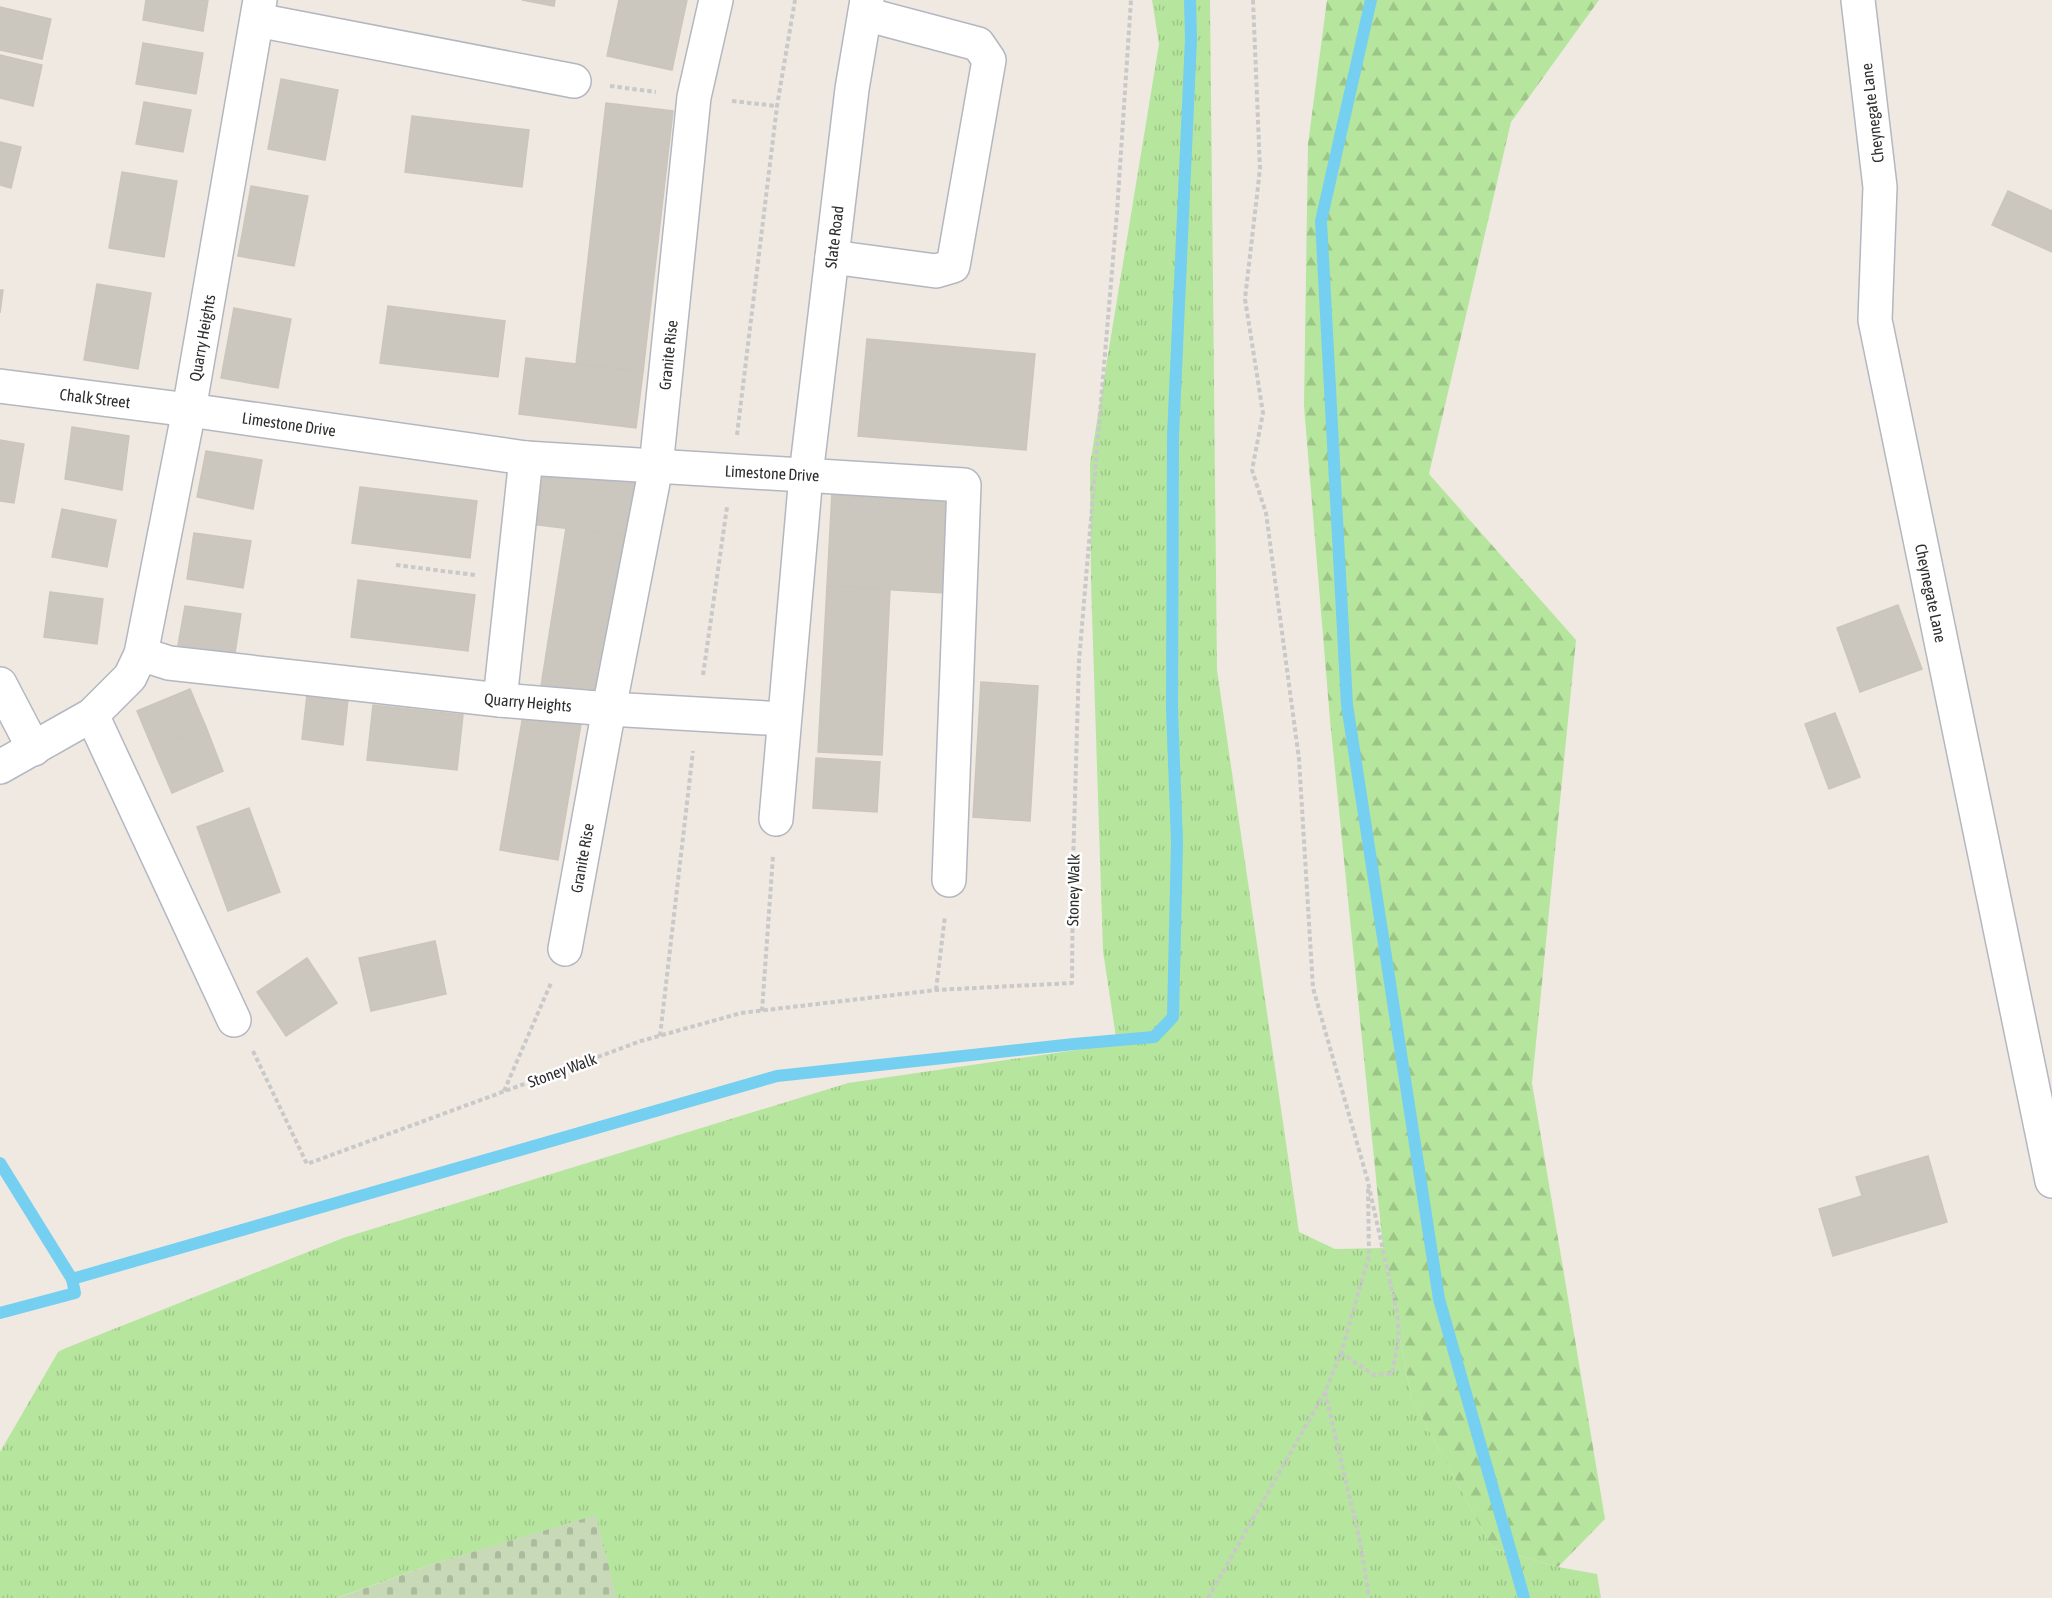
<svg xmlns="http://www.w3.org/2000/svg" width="2052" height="1598" viewBox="0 0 2052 1598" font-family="'Asap Condensed',sans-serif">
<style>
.grass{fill:url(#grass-tufts)}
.forest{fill:url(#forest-firs)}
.cemetery{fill:url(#cemetery-stones)}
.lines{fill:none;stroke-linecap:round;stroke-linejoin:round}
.stream{stroke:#75cff0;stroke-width:12}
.building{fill:#cbc7bf;stroke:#cbc5ba;stroke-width:1.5}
.minor-casing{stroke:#b4b7c1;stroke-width:36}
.path{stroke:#c9c9c9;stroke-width:4;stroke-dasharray:4.5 3;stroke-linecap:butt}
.minor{stroke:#fff;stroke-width:33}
.labels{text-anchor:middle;stroke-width:5;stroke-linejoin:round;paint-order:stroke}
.street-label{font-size:16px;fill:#2e2e2e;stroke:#fff}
</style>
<defs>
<pattern id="grass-tufts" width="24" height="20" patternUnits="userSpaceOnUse" patternTransform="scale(1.5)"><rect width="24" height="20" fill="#b6e59e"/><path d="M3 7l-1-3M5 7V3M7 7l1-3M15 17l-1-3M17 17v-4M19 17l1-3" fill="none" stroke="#9dc588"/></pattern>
<pattern id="forest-firs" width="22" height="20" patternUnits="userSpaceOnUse" patternTransform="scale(1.5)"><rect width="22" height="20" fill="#b6e59e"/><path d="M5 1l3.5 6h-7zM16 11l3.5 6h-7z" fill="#9dc588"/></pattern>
<pattern id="cemetery-stones" width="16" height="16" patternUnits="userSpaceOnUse" patternTransform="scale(1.5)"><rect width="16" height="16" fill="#c8d9b8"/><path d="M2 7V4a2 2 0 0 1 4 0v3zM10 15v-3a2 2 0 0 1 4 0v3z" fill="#acbb9e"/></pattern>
</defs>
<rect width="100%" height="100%" fill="#efe9e1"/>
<path class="grass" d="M1152 0H1210L1217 670 1299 1232 1335 1249 1383 1248 1411 1397 1492 1548 1558 1567 1597 1574 1601 1598H616L595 1516 436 1563 336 1598H0V1452L58 1352 66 1348 343 1238 848 1083 1117 1044 1103 951 1091 582 1090 464 1159 44Z"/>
<path class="forest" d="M1327 0H1599L1511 122 1429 474 1576 640 1532 1083 1605 1519 1558 1567 1492 1548 1411 1397 1383 1248 1330 720 1304 406 1308 144Z"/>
<path class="cemetery" d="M596 1515 617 1598H337L436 1563Z"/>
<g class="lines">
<g class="stream">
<path d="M1371 0 1321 221 1347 705 1439 1299 1524 1598"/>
<path d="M0 1163 72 1279"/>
<path d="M0 1313 75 1293 72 1279 777 1076 1074 1044 1154 1037 1173 1017 1177 842 1172 710 1173 436 1191 39 1190 0"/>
</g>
</g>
<g class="building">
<path d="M146 0H208L203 31 143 20Z"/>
<path d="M522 0H555L554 6Z"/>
<path d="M619 0H687L672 70 607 56Z"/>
<path d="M0 7 51 19 42 59 0 50Z"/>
<path d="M143 43 203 53 196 94 136 84Z"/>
<path d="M0 55 42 65 33 106 0 98Z"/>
<path d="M281 79 338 90 325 160 268 149Z"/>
<path d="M144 102 191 110 183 152 136 144Z"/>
<path d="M606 103 673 111 643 372 576 364Z"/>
<path d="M412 116 529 130 522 187 405 172Z"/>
<path d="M0 142 21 147 11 188 0 185Z"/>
<path d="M122 172 177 181 164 257 109 248Z"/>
<path d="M251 186 308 196 294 266 238 256Z"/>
<path d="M2008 191 2052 211V252L1992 225Z"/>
<path d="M97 284 151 293 138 369 84 360Z"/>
<path d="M0 290H3L0 313Z"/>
<path d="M388 306 505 321 498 377 380 363Z"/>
<path d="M234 308 291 319 278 388 221 378Z"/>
<path d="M867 339 1035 354 1026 450 858 436Z"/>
<path d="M526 358 643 372 636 428 519 414Z"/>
<path d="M72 427 129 436 122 490 65 479Z"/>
<path d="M0 440 24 444 14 503 0 501Z"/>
<path d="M206 451 262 460 253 509 197 497Z"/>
<path d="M538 467 635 480 628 536 531 524Z"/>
<path d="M360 487 477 501 470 558 352 543Z"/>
<path d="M832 492 950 499 945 593 827 586Z"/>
<path d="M62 509 116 520 107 567 52 557Z"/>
<path d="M566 528 628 536 601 695 541 686Z"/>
<path d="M194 533 251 541 243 588 187 579Z"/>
<path d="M358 580 475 595 468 651 351 637Z"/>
<path d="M827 586 890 589 882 755 818 752Z"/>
<path d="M50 592 103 599 97 644 44 637Z"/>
<path d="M1898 605 1922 669 1860 692 1837 628Z"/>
<path d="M185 606 241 614 234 660 177 651Z"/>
<path d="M981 682 1038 686 1030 821 973 817Z"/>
<path d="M308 686 349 690 343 745 302 739Z"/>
<path d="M190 689 206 727 153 749 137 711Z"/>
<path d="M373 705 463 715 457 770 367 760Z"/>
<path d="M1835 713 1860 777 1829 789 1805 724Z"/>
<path d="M523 715 581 724 558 860 500 850Z"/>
<path d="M206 727 223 771 172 793 153 749Z"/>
<path d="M816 758 880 762 877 812 813 808Z"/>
<path d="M249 808 280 892 228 911 197 827Z"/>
<path d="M435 941 446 994 371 1011 359 958Z"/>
<path d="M307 958 337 1003 286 1036 257 992Z"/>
<path d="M1928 1156 1947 1222 1833 1256 1819 1209 1862 1196 1856 1177Z"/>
</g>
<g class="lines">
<defs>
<g id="minor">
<path d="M716 0 694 97 656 467 609 709 784 719"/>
<path d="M1858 0 1880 187 1875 320 2052 1181"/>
<path d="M257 20 574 81"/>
<path d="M832 257 936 271 953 266 989 60 978 44 865 14"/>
<path d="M0 386 189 410 526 458 964 485 949 880"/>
<path d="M141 654 169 663 500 700 609 709 565 949"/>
<path d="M0 684 34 749"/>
<path d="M500 700 526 458"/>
<path d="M92 715 234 1020"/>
<path d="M0 767 92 715 130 677 141 654 189 410 260 0"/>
<path d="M776 819 806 475 852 89 867 0"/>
</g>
</defs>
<use href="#minor" class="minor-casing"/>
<g class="path">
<path d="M1253 0 1260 169 1245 299 1263 413 1252 470 1266 513 1299 759 1313 988 1367 1178 1397 1313 1399 1336 1392 1374 1374 1375 1341 1353"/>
<path d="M610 86 656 92"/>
<path d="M732 101 777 106"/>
<path d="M737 435 777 106 795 0"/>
<path d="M396 565 475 575"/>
<path d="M703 675 727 507"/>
<path d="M936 990 945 916"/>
<path d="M762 1011 773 856"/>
<path d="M660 1036 693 751"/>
<path d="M253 1051 307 1164 641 1041 741 1013 936 990 1072 983 1073 865 1079 661 1117 212 1131 0"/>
<path d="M504 1091 551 983"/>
<path d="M1325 1392 1361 1546 1369 1598"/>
<path d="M1208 1598 1325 1392 1341 1353 1369 1256 1368 1187"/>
</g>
<use href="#minor" class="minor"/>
</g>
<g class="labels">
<g class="street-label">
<text transform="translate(1872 113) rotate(-97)" y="6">Cheynegate Lane</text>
<text transform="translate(834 237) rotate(-83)" y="6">Slate Road</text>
<text transform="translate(202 338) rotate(-80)" y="6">Quarry Heights</text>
<text transform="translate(668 355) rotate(-84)" y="6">Granite Rise</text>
<text transform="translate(95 398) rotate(7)" y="6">Chalk Street</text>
<text transform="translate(289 424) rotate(8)" y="6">Limestone Drive</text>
<text transform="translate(772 473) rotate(3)" y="6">Limestone Drive</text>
<text transform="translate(1931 593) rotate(78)" y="6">Cheynegate Lane</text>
<text transform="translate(528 702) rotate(5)" y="6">Quarry Heights</text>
<text transform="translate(582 858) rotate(-80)" y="6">Granite Rise</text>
<text transform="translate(1073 890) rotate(-89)" y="6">Stoney Walk</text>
<text transform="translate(562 1070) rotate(-20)" y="6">Stoney Walk</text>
</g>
</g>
</svg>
